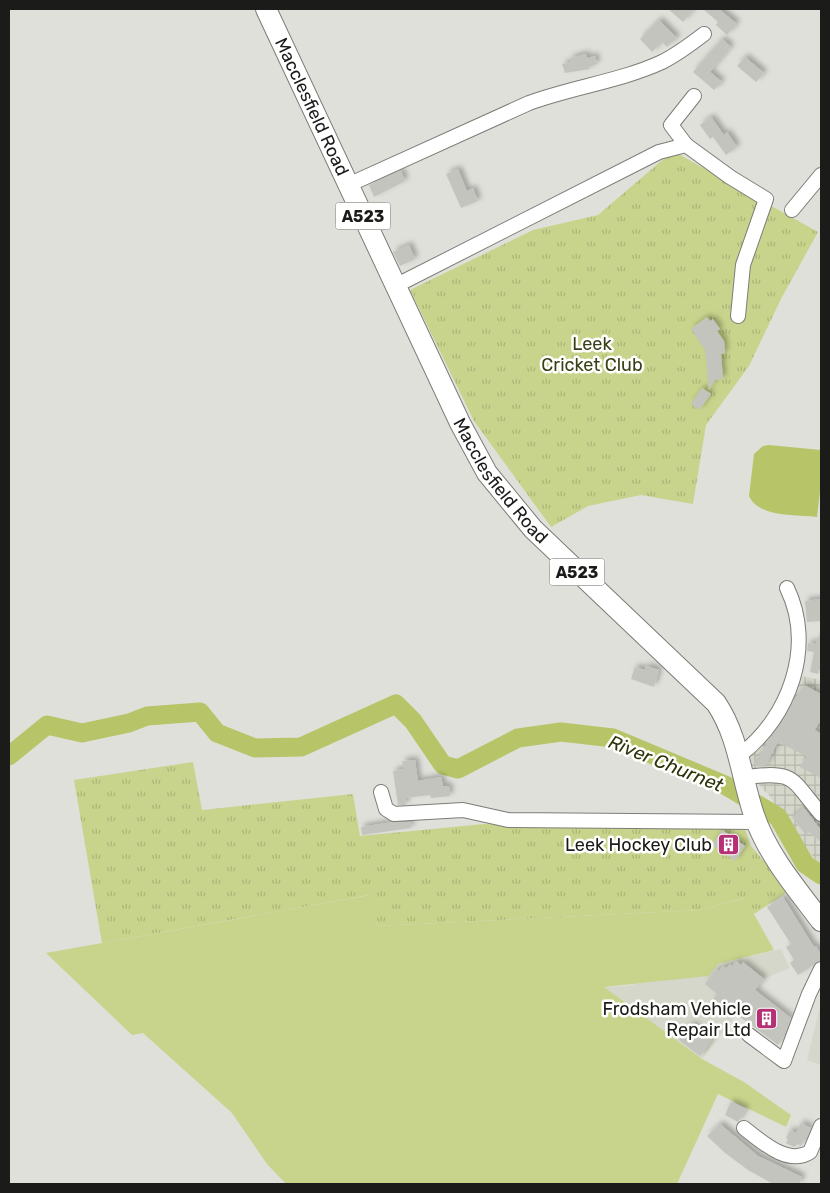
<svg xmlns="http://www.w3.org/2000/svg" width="830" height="1193" viewBox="0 0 830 1193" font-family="Rubik,sans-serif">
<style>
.built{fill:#d5d7ca}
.industrial{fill:url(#industrial-grid)}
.grass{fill:#c8d48c}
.park{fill:url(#park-tufts)}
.water{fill:#b7c568}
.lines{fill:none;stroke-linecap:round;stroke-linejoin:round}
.river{stroke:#b7c568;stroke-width:19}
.building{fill:#c3c4be;filter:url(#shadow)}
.minor-casing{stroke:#7c7d77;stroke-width:16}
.highway-casing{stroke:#7c7d77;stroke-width:22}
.minor{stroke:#fff;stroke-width:14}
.highway{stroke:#fff;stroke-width:20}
.labels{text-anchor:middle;stroke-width:5;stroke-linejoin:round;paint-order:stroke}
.shield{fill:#fffffe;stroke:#5f605e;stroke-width:1}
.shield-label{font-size:16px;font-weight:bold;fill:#1b1c1a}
.street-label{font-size:18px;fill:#1b1c1a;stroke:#fffffe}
.park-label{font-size:18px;fill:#393f17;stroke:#fffffe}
.poi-label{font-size:18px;fill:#1b1c1a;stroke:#fffffe;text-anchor:end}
.water-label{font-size:19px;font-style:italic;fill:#2e330a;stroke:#fffffe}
</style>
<defs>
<pattern id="industrial-grid" width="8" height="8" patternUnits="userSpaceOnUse" patternTransform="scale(1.25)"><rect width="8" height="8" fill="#d5d7ca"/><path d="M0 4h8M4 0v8" fill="none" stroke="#b6b8ad"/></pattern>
<pattern id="park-tufts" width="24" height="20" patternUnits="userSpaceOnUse" patternTransform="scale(1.25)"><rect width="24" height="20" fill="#c8d48c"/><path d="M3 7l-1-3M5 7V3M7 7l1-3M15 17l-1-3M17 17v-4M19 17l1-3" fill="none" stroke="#abb578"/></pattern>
<filter id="shadow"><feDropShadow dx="3.5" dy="-3.5" stdDeviation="2.5" flood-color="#0004"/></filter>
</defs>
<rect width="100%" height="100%" fill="#dfe0da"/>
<g class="built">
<path d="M781 949 790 968 764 979 702 1059 603 987 628 986Z"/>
<path d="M821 1003V1065L807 1060Z"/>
</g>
<path class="industrial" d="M801 676 821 680V866L793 833 769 795 759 785 749 758Z"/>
<path class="grass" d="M370 895 377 926 700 910 745 898 774 950 718 964 708 976 604 987 702 1059 744 1082 791 1115 786 1127 718 1094 677 1184H286L267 1164 232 1113 143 1033 132 1035 46 953Z"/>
<g class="park">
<path d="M673 151 818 232 782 297 749 366 706 425 693 504 641 495 588 506 551 527 474 421 410 290 533 230 598 215Z"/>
<path d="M193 762 202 810 353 794 360 836 484 824 744 826 751 846 789 891 754 914 744 898 700 910 377 926 369 895 102 943 74 780Z"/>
</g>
<path class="water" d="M769 445 821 450V483L817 517C796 514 759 518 749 496L754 454 763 446Z"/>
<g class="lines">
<path class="river" d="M9 756 47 725 82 733 129 723 147 716 200 712 217 733 255 748 301 747 396 704 413 721 443 765 458 769 518 738 561 732 613 738 725 785 778 817 805 864 821 875"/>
</g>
<g class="building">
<path d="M668 9H694L683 22Z"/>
<path d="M703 9H719L737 24 727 35 716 25 718 22Z"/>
<path d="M659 20 677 38 667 47 662 42 652 52 640 39Z"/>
<path d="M722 39 731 47 710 72 722 82 714 90 693 72Z"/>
<path d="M586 54 587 58 595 56 597 64 589 67 590 69 565 73 562 64 571 62 570 58Z"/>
<path d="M745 57 764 73 756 82 737 66Z"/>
<path d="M711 117 724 135 727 132 737 147 726 155 713 137 710 139 700 125Z"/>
<path d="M458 169 467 191 473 188 478 201 461 208 446 174Z"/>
<path d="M401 171 405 181 374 197 369 185Z"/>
<path d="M409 245 415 259 400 266 393 252Z"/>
<path d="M707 317 710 321 713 319 720 329 717 331 724 341 725 353 721 354 723 379 715 380 709 390 705 350 691 329Z"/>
<path d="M702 388 711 394 699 410 691 404Z"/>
<path d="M821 599V621L807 622 805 601Z"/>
<path d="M818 637H821V668H819L818 674 810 672 814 652 807 651 808 643 816 644Z"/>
<path d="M646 666 659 670 654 687 631 679 635 667 645 670Z"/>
<path d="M804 685 821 694V719L815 730 821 734V778L800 767 806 756 778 742 765 767 753 765Z"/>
<path d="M415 760 418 781 441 777 443 786H449L450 796 431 798 430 795 405 798 406 805H398L393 771 404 769 402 761Z"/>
<path d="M804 808 821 830V842L809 832 806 835 792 817Z"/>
<path d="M393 822H410L411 828 362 835 361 827Z"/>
<path d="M722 830 745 846 735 861 712 845Z"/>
<path d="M783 897 814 947 816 946 821 955V960L798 975 790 963 794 960 786 947 791 944 767 907Z"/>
<path d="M736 961 741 965 743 962 764 979 755 990 791 1018 783 1039 778 1045 736 1014 734 1016 713 999 717 994 705 984 717 969 719 971 723 966 726 968 730 964 732 966Z"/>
<path d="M691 1024 712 1039 700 1056 679 1040Z"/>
<path d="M731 1102 746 1109 738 1122 725 1115Z"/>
<path d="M801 1123 811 1128 801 1146 798 1144 794 1147 786 1143 788 1139 786 1138 790 1130 796 1133Z"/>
<path d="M720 1124 758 1156 802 1177 799 1184H773L748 1170 725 1153 707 1136Z"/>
</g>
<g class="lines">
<defs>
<g id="minor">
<path d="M686 145 671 125 694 96"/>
<path d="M348 185 529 103C572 87 621 81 662 62 678 54 691 44 704 34"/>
<path d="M792 210 821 175"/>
<path d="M397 285 659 152 686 145 730 177 766 199 743 265 738 316"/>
<path d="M740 755C790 717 815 646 787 588"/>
<path d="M745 777C797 771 790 778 821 814"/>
<path d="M381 792 386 809 394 814 463 810 508 820 757 822"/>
<path d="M749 1035 784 1061 809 994 821 969"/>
<path d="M744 1128C762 1142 788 1166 810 1152L821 1126"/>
</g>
<g id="highway">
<path id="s1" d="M266 9 460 423 487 473 533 529 716 703C739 737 741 777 754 815 767 854 796 888 821 921"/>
</g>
</defs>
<use href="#minor" class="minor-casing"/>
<use href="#highway" class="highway-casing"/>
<use href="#minor" class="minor"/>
<use href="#highway" class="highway"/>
</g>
<defs>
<symbol id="building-square" viewBox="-11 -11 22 22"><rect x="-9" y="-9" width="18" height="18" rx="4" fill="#b53075" stroke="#fffffe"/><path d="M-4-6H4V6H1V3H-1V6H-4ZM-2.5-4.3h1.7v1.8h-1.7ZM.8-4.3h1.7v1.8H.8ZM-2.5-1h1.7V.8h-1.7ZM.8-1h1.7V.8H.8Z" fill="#fff"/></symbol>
</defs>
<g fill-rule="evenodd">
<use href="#building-square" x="716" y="832" width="25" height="25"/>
<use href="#building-square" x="754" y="1006" width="25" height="25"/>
</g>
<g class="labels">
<g class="shield">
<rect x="335.5" y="202.5" width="55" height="27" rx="4"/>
<rect x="549.5" y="558.5" width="55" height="27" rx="4"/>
</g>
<g class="shield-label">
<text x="363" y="222">A523</text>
<text x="577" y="578">A523</text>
</g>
<g class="street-label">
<text dy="6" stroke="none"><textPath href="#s1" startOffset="108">Macclesfield Road</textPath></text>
<text dy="6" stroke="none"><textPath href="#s1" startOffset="528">Macclesfield Road</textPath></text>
</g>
<g class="park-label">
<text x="592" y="350">Leek<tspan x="592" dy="21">Cricket Club</tspan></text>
</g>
<g class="poi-label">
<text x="712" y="851">Leek Hockey Club</text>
<text x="751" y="1015">Frodsham Vehicle<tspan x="751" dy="21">Repair Ltd</tspan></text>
</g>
<g class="water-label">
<text transform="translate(666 763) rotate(22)" y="7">River Churnet</text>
</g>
</g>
<rect width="830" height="1193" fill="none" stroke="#1b1c1a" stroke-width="20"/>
</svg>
